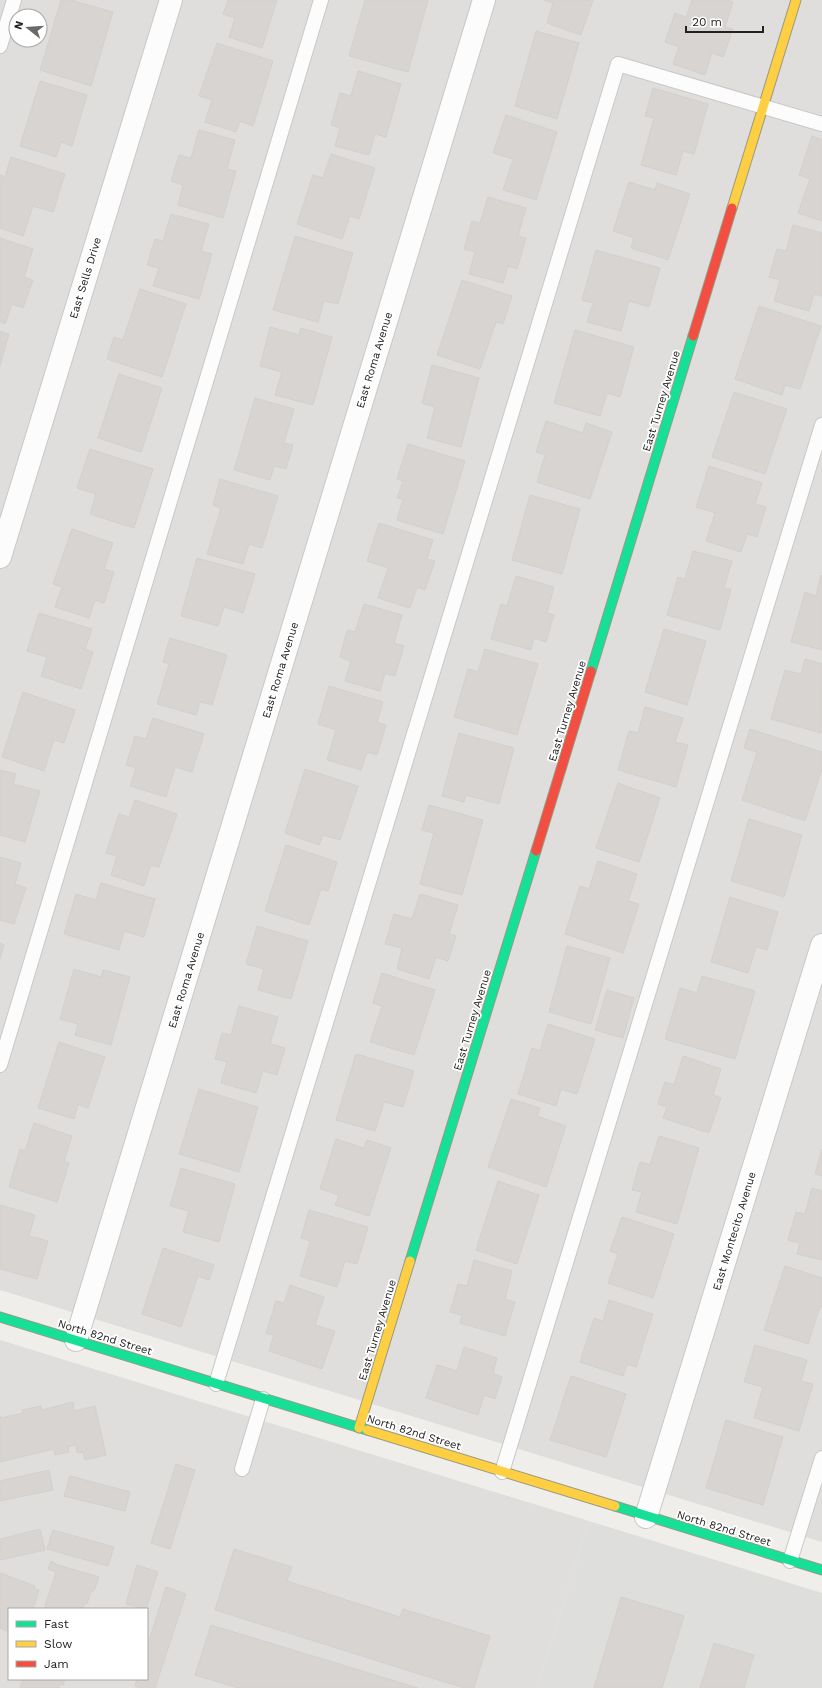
<svg xmlns="http://www.w3.org/2000/svg" width="822" height="1688" viewBox="0 0 822 1688" font-family="'Work Sans',sans-serif">
<style>
.residential{fill:#dfdedc;fill-rule:evenodd}
.religious{fill:#dededc}
.building{fill:#d7d4d2;stroke:#d3d0cc}
.lines{fill:none;stroke-linecap:round;stroke-linejoin:round}
.lane-casing{stroke:#c9c8c7;stroke-width:16}
.street-casing{stroke:#c9c8c7;stroke-width:24}
.fast-casing{stroke:#999a82;stroke-width:11}
.slow-casing{stroke:#999a82;stroke-width:11}
.jam-casing{stroke:#999a82;stroke-width:11}
.lane{stroke:#fdfcfc;stroke-width:14}
.street{stroke:#fdfcfc;stroke-width:22}
.fast{stroke:#16e098;stroke-width:9}
.slow{stroke:#ffcf43;stroke-width:9}
.jam{stroke:#f24e42;stroke-width:9}
.labels{text-anchor:middle;stroke-width:3.5;stroke-linejoin:round;paint-order:stroke}
.street-label{font-size:11px;fill:#222;stroke:#fff}
</style>
<rect width="100%" height="100%" fill="#f0eeeb"/>
<g class="residential">
<path d="M0 0H822V1542L0 1290ZM16 16H40V40H16Z"/>
<path d="M0 1340 589 1521 537 1688H0ZM9 1609H147V1679H9Z"/>
</g>
<path class="religious" d="M589 1521 822 1593V1688H537Z"/>
<g class="building">
<path d="M61 0H71L113 12 91 86 40 70Z"/>
<path d="M228 0H277L262 48 229 37 235 18 223 14Z"/>
<path d="M365 0H428L408 72 349 56Z"/>
<path d="M544 0H593L581 35 547 23 553 3Z"/>
<path d="M692 0H728L733 2 725 27 733 29 723 57 712 53 705 75 673 64 679 47 665 42 675 13 686 17Z"/>
<path d="M536 31 579 43 557 119 515 106Z"/>
<path d="M217 43 273 61 253 126 240 121 236 132 205 122 212 100 199 96Z"/>
<path d="M358 71 401 84 386 137 375 134 369 155 335 146 340 128 331 125 340 93 351 96Z"/>
<path d="M40 81 87 95 72 146 61 142 56 157 20 146Z"/>
<path d="M653 88 708 104 694 154 683 151 676 175 641 165 654 118 645 116Z"/>
<path d="M506 115 557 132 536 200 503 190 513 159 493 153Z"/>
<path d="M199 130 235 140 227 169 236 171 223 218 178 205 183 185 171 181 179 155 191 158Z"/>
<path d="M812 136 822 140V221L798 213 810 179 799 175Z"/>
<path d="M331 154 375 168 359 219 350 216 342 239 297 224 313 175 323 178Z"/>
<path d="M11 157 65 174 53 212 33 206 23 236 0 228V175L5 177Z"/>
<path d="M629 182 655 190 657 183 690 194 668 260 631 248 634 238 613 231Z"/>
<path d="M488 197 526 208 518 236 526 238 517 269 508 266 503 283 469 274 475 252 464 249 472 221 480 223Z"/>
<path d="M171 214 209 224 201 251 212 254 199 299 153 286 159 268 147 265 155 239 163 241Z"/>
<path d="M793 225 822 233V296L814 294 809 311 774 301 780 280 769 277 777 249 786 251Z"/>
<path d="M295 236 353 253 338 304 324 301 318 322 273 310Z"/>
<path d="M0 238 33 249 24 277 33 280 23 308 12 304 5 324 0 322Z"/>
<path d="M596 250 660 268 649 307 629 301 621 331 587 322 593 303 582 300Z"/>
<path d="M462 280 512 296 503 324 496 322 480 369 437 355Z"/>
<path d="M140 289 186 304 162 377 107 359 114 337 123 340Z"/>
<path d="M759 306 821 326 800 389 785 385 782 395 735 379Z"/>
<path d="M270 327 299 335 301 328 332 337 313 405 275 395 282 372 260 366Z"/>
<path d="M575 330 634 347 620 397 607 393 600 416 554 403Z"/>
<path d="M0 331 9 334 0 366Z"/>
<path d="M432 365 479 378 461 447 427 438 435 407 422 403Z"/>
<path d="M119 374 162 388 141 452 98 438Z"/>
<path d="M734 392 787 409 765 474 712 457Z"/>
<path d="M255 398 294 409 284 443 293 445 286 469 274 466 270 480 234 470Z"/>
<path d="M546 421 583 433 586 423 612 432 590 499 537 482 545 455 536 452Z"/>
<path d="M408 444 465 461 443 534 397 520 403 499 397 498 403 481 397 479Z"/>
<path d="M90 449 153 469 134 528 90 514 96 494 77 488Z"/>
<path d="M709 466 762 483 755 504 766 507 757 537 747 534 741 552 706 541 715 513 696 507Z"/>
<path d="M220 479 278 496 262 548 249 544 243 564 207 554 221 508 213 505Z"/>
<path d="M530 495 580 509 562 574 512 560Z"/>
<path d="M379 523 433 540 427 559 435 561 425 590 417 587 410 608 378 598 388 568 367 561Z"/>
<path d="M72 529 113 543 104 569 114 572 104 603 95 600 89 618 55 607 62 587 53 584Z"/>
<path d="M693 551 732 561 724 588 731 589 720 630 667 615 678 577 685 579Z"/>
<path d="M197 558 255 574 243 613 224 607 218 626 181 616Z"/>
<path d="M821 575 822 576V650L791 642 805 592 816 596Z"/>
<path d="M516 576 554 587 547 613 554 615 546 642 534 638 531 650 491 639 501 604 507 606Z"/>
<path d="M364 604 402 615 394 643 404 646 395 676 385 673 380 691 345 681 351 661 340 657 347 630 355 632Z"/>
<path d="M39 613 92 629 85 649 93 652 81 689 41 676 47 657 27 651Z"/>
<path d="M664 629 706 641 687 705 645 692Z"/>
<path d="M170 638 227 655 212 705 200 702 196 715 157 704 169 664 163 662Z"/>
<path d="M485 649 538 664 517 735 454 717 468 669 478 672Z"/>
<path d="M805 659 822 664 821 733 771 719 785 670 801 674Z"/>
<path d="M329 686 383 702 377 722 386 725 377 755 367 752 361 770 327 760 336 730 318 724Z"/>
<path d="M23 692 75 710 64 743 54 740 44 771 2 757Z"/>
<path d="M645 707 683 718 675 742 688 745 676 787 618 770 629 731 638 733Z"/>
<path d="M153 718 204 734 192 772 175 767 166 797 130 786 136 768 126 765 135 736 146 739Z"/>
<path d="M750 729 822 752V769L805 821 742 800 757 752 744 748Z"/>
<path d="M459 733 514 748 499 804 466 795 464 802 442 796Z"/>
<path d="M305 769 358 786 340 840 323 835 319 845 285 833Z"/>
<path d="M0 770 16 774 13 784 40 791 25 842 0 835Z"/>
<path d="M618 783 660 798 639 862 596 848Z"/>
<path d="M135 800 177 814 159 867 151 865 144 886 111 875 117 856 106 853 119 814 129 817Z"/>
<path d="M429 805 483 820 462 895 420 884 434 833 422 830Z"/>
<path d="M749 819 802 835 784 897 731 881Z"/>
<path d="M286 845 337 862 328 891 321 889 309 925 265 911Z"/>
<path d="M0 857 21 863 15 884 26 888 14 924 0 920Z"/>
<path d="M598 861 637 874 628 901 639 904 623 953 565 934 580 886 589 889Z"/>
<path d="M101 883 155 899 144 937 124 931 119 950 64 934 76 894 96 900Z"/>
<path d="M420 894 458 905 449 934 456 936 448 961 436 957 429 979 397 969 402 948 385 944 394 914 412 919Z"/>
<path d="M730 897 778 912 767 950 756 947 748 973 711 962Z"/>
<path d="M257 926 308 941 291 999 258 990 264 969 246 964Z"/>
<path d="M0 943 4 945 0 959Z"/>
<path d="M567 946 610 958 591 1024 549 1012Z"/>
<path d="M74 969 101 977 103 970 130 977 111 1045 75 1035 78 1024 60 1019Z"/>
<path d="M382 973 435 990 414 1055 370 1042 382 1006 373 1003Z"/>
<path d="M702 976 755 991 735 1059 665 1039 680 988 697 993Z"/>
<path d="M607 990 634 998 623 1038 595 1030Z"/>
<path d="M239 1006 278 1017 270 1044 285 1048 277 1075 263 1071 256 1093 221 1083 227 1062 215 1059 222 1033 231 1035Z"/>
<path d="M548 1024 595 1039 577 1094 561 1089 556 1106 518 1094 532 1048 540 1051Z"/>
<path d="M59 1042 105 1057 88 1108 78 1104 74 1119 38 1108Z"/>
<path d="M356 1054 414 1071 403 1107 384 1102 375 1131 336 1120Z"/>
<path d="M683 1056 721 1069 713 1095 721 1098 709 1133 663 1118 667 1107 658 1104 665 1082 674 1085Z"/>
<path d="M199 1089 258 1107 239 1172 179 1154Z"/>
<path d="M511 1099 540 1108 537 1116 566 1126 546 1187 488 1167Z"/>
<path d="M34 1123 72 1136 64 1161 69 1163 57 1202 9 1187 20 1149 25 1151Z"/>
<path d="M659 1136 699 1148 677 1224 636 1212 642 1192 632 1190 640 1162 650 1165Z"/>
<path d="M336 1139 364 1148 367 1140 391 1148 369 1216 335 1205 339 1195 320 1189Z"/>
<path d="M822 1149V1176L815 1174Z"/>
<path d="M181 1168 235 1184 219 1242 183 1232 189 1211 170 1206Z"/>
<path d="M498 1181 539 1195 517 1264 476 1250Z"/>
<path d="M812 1188 822 1191V1260L797 1254 800 1243 788 1240 796 1212 805 1214Z"/>
<path d="M0 1205 35 1215 29 1236 48 1241 37 1279 0 1269Z"/>
<path d="M309 1210 368 1227 357 1264 345 1261 337 1287 300 1276 310 1241 301 1238Z"/>
<path d="M622 1217 674 1234 653 1298 608 1283 618 1254 610 1251Z"/>
<path d="M163 1248 214 1265 209 1280 198 1276 181 1327 142 1314Z"/>
<path d="M474 1260 512 1271 505 1299 515 1302 505 1336 460 1323 462 1315 450 1312 458 1284 467 1286Z"/>
<path d="M785 1266 822 1278V1307L820 1306 808 1344 764 1330Z"/>
<path d="M290 1285 324 1297 315 1325 335 1331 322 1369 269 1351 274 1335 266 1333 276 1301 284 1303Z"/>
<path d="M609 1300 653 1314 636 1367 627 1364 623 1376 580 1362 594 1318 603 1321Z"/>
<path d="M755 1345 807 1360 801 1381 813 1384 799 1431 754 1418 763 1387 744 1382Z"/>
<path d="M464 1347 497 1358 493 1373 502 1377 495 1399 484 1395 478 1415 426 1398 437 1365 457 1371Z"/>
<path d="M571 1376 626 1394 606 1457 550 1440Z"/>
<path d="M73 1402 74 1411 95 1406 106 1455 85 1460 83 1452 77 1453 76 1445 68 1447 69 1452 55 1455 54 1449 0 1462V1416L1 1418 23 1413 22 1410 41 1406 42 1410Z"/>
<path d="M726 1420 783 1437 763 1505 706 1488Z"/>
<path d="M176 1464 195 1470 170 1549 151 1543Z"/>
<path d="M49 1470 53 1490 0 1501V1481Z"/>
<path d="M70 1476 130 1492 125 1511 64 1496Z"/>
<path d="M40 1529 45 1550 0 1560V1539Z"/>
<path d="M53 1530 114 1547 108 1566 47 1549Z"/>
<path d="M234 1549 292 1567 287 1581 400 1617 403 1609 490 1636 474 1688H464L215 1610Z"/>
<path d="M51 1561 58 1565 99 1577 94 1591H91L87 1604 85 1603 83 1609H44L56 1572 48 1569Z"/>
<path d="M137 1565 158 1572 146 1609 126 1604Z"/>
<path d="M0 1573 35 1586 34 1589 39 1590 33 1609H9V1623L6 1631 0 1628Z"/>
<path d="M166 1587 186 1594 155 1688H141L135 1686 137 1679H147V1647Z"/>
<path d="M621 1597 684 1616 662 1688H594Z"/>
<path d="M211 1625 418 1688H238L195 1675Z"/>
<path d="M714 1643 754 1655 744 1688H700Z"/>
<path d="M23 1679H65L63 1685 60 1684 59 1688H20Z"/>
</g>
<g class="lines">
<defs>
<g id="lane">
<path d="M0 46 14 0"/>
<path d="M0 1065 321 0"/>
<path d="M216 1384 618 64 822 124"/>
<path d="M242 1469 263 1399"/>
<path d="M502 1472 822 425"/>
<path d="M790 1561 822 1458"/>
</g>
<g id="street">
<path d="M0 557 171 0"/>
<path d="M76 1340 484 0"/>
<path d="M646 1517 822 945"/>
</g>
<g id="fast">
<path d="M591 671 693 336"/>
<path d="M410 1261 536 851"/>
<path d="M0 1317 367 1430"/>
<path d="M615 1506 822 1570"/>
</g>
<g id="slow">
<path d="M732 208 796 0"/>
<path d="M359 1428 410 1261"/>
<path d="M367 1430 615 1506"/>
</g>
<g id="jam">
<path d="M693 336 732 208"/>
<path d="M536 851 591 671"/>
</g>
</defs>
<use href="#lane" class="lane-casing"/>
<use href="#street" class="street-casing"/>
<use href="#fast" class="fast-casing"/>
<use href="#slow" class="slow-casing"/>
<use href="#jam" class="jam-casing"/>
<use href="#lane" class="lane"/>
<use href="#street" class="street"/>
<use href="#fast" class="fast"/>
<use href="#slow" class="slow"/>
<use href="#jam" class="jam"/>
</g>
<g class="labels">
<g class="street-label">
<text transform="translate(85 278) rotate(-73)" y="4">East Sells Drive</text>
<text transform="translate(374 360) rotate(-73)" y="4">East Roma Avenue</text>
<text transform="translate(661 401) rotate(-73)" y="4">East Turney Avenue</text>
<text transform="translate(280 670) rotate(-73)" y="4">East Roma Avenue</text>
<text transform="translate(567 711) rotate(-73)" y="4">East Turney Avenue</text>
<text transform="translate(186 980) rotate(-73)" y="4">East Roma Avenue</text>
<text transform="translate(472 1020) rotate(-73)" y="4">East Turney Avenue</text>
<text transform="translate(734 1231) rotate(-73)" y="4">East Montecito Avenue</text>
<text transform="translate(377 1330) rotate(-73)" y="4">East Turney Avenue</text>
<text transform="translate(105 1337) rotate(17)" y="4">North 82nd Street</text>
<text transform="translate(414 1432) rotate(17)" y="4">North 82nd Street</text>
<text transform="translate(724 1528) rotate(17)" y="4">North 82nd Street</text>
</g>
</g>
<rect x="8" y="1608" width="140" height="72" fill="#ffffff" stroke="#a7a7a7"/>
<rect x="16" y="1621" width="20" height="6" fill="#16e098" stroke="#a7a7a7"/>
<text x="44" y="1628" font-size="12" fill="#222222">Fast</text>
<rect x="16" y="1641" width="20" height="6" fill="#ffcf43" stroke="#a7a7a7"/>
<text x="44" y="1648" font-size="12" fill="#222222">Slow</text>
<rect x="16" y="1661" width="20" height="6" fill="#f24e42" stroke="#a7a7a7"/>
<text x="44" y="1668" font-size="12" fill="#222222">Jam</text>
<g transform="translate(28 28) rotate(287)"><circle r="19" fill="#ffffff" stroke="#a7a7a7"/>
<path d="M0-3L7 15L0 10L-7 15Z" fill="#6a6968"/>
<text y="-6" font-size="11" font-weight="bold" text-anchor="middle" fill="#222222">N</text>
</g>
<path d="M686 26v6h77v-6" fill="none" stroke="#222222" stroke-width="2"/>
<text x="692" y="26" font-size="12" fill="#222222" stroke="#ffffff" stroke-width="3" paint-order="stroke">20 m</text>
</svg>
